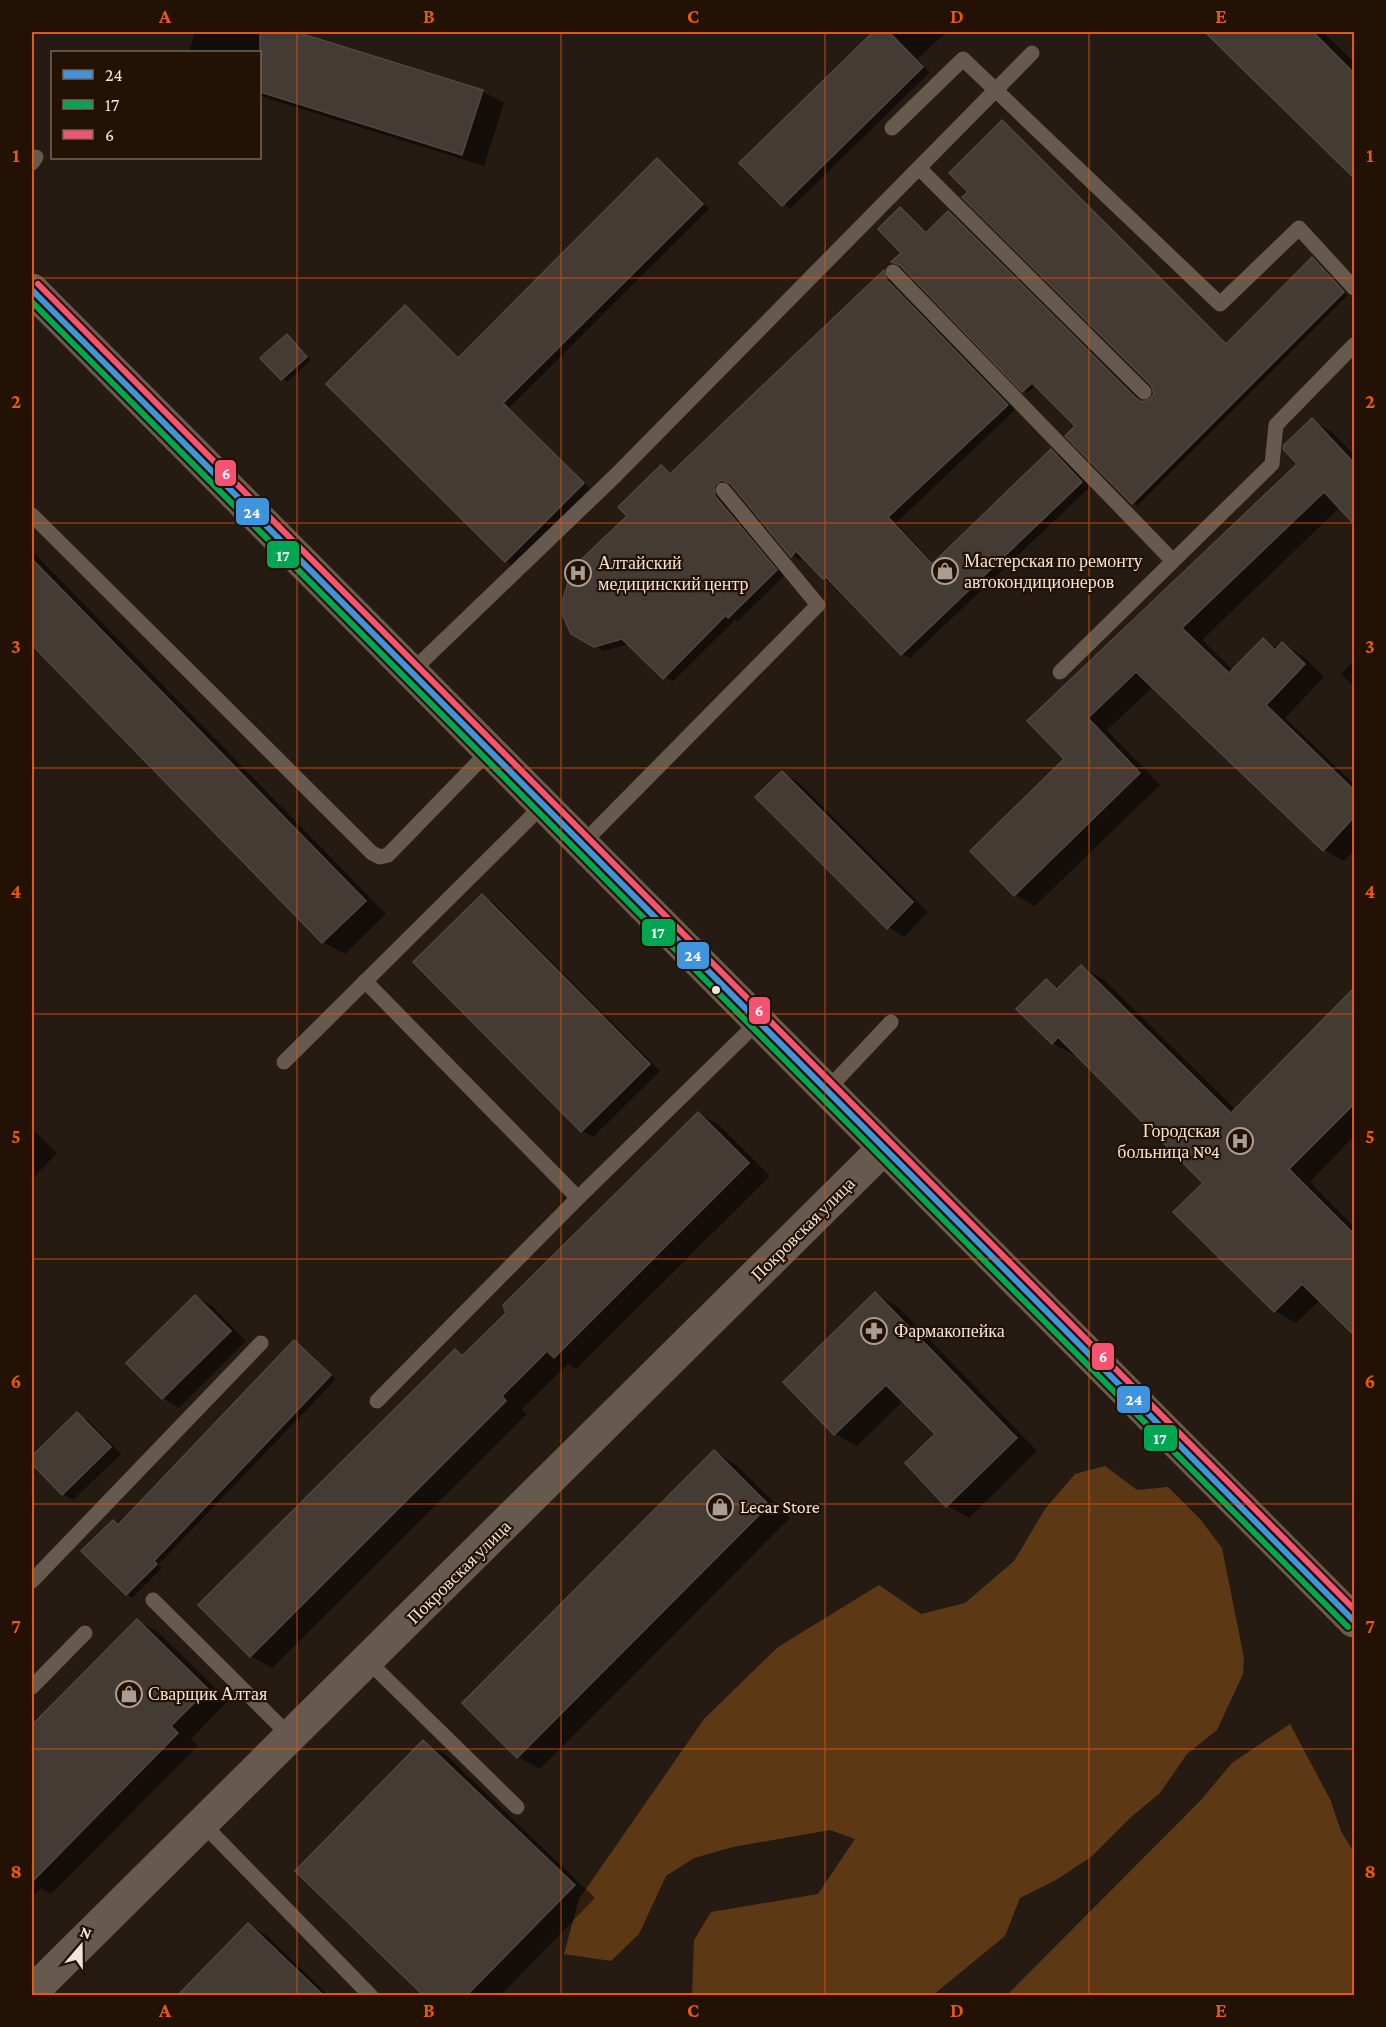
<svg xmlns="http://www.w3.org/2000/svg" width="1386" height="2027" viewBox="0 0 1386 2027" font-family="'Crimson Pro',serif">
<style>
.green{fill:#5d3815}
.shadow{fill:#0007}
.building{fill:#433b34;stroke:#504740;stroke-width:1.5}
.lines{fill:none;stroke-linecap:round;stroke-linejoin:round}
.service{stroke:#66594e;stroke-width:15}
.tertiary{stroke:#66594e;stroke-width:33}
.secondary{stroke:#6a5b4e;stroke-width:33}
.bus-1-casing{stroke:#231103;stroke-width:10}
.bus-2-casing{stroke:#231103;stroke-width:10}
.bus-3-casing{stroke:#231103;stroke-width:10}
.bus-1{stroke:#4094de;stroke-width:6}
.bus-2{stroke:#00a651;stroke-width:6}
.bus-3{stroke:#f65372;stroke-width:6}
.grid{fill:none;stroke:#e8590c;stroke-width:1.5;stroke-opacity:0.55}
.bus-dot{fill:#f2e4da;stroke:#231103;stroke-width:2}
.labels{text-anchor:middle;stroke-width:4.5;stroke-linejoin:round;paint-order:stroke}
.poi-label{font-size:18px;fill:#f2e4da;stroke:#231103;text-anchor:start}
.street-label{font-size:18px;fill:#f2e4da;stroke:#231103}
.line-badge{stroke:#231103;stroke-width:2}
.badge-label{font-size:16px;text-anchor:middle;font-weight:bold;fill:#fff}
.neatline{fill:none;stroke:#e8590c;stroke-width:2}
.grid-label{font-size:20px;text-anchor:middle;font-weight:bold;fill:#e8590c}
</style>
<rect width="100%" height="100%" fill="#251b12"/>
<g class="green">
<path d="M1105 1466 1137 1490 1168 1487 1200 1519 1222 1548 1244 1658 1243 1674 1217 1730 1187 1754 1160 1793 1130 1818 1091 1857 1056 1880 1020 1898 1005 1936 933 1995H692L694 1940 711 1912 818 1894 855 1839 830 1830 733 1847 694 1858 666 1876 639 1934 611 1961 564 1954 579 1899 704 1719 778 1647 879 1585 921 1614 965 1603 1014 1561 1045 1509 1075 1474Z"/>
<path d="M1290 1724 1330 1799 1341 1831 1354 1853V1995H1007L1201 1800 1232 1763Z"/>
</g>
<g class="shadow">
<path d="M195 32H291L482 91 504 103 484 166 260 96V52H189Z"/>
<path d="M875 32H891L893 34 896 32H947L917 59 930 72 790 209 741 163Z"/>
<path d="M1207 32H1323L1354 62V176Z"/>
<path d="M1007 125 1227 345 1312 259 1348 295 1137 506 1133 503 1078 426 1036 385 1028 393 1023 390 903 266 894 262 904 253 900 209 928 234 949 213 1144 403 1151 401 1155 395 1152 384 970 192Z"/>
<path d="M658 160 709 209 509 408 590 488 513 565 506 561 405 307 459 358Z"/>
<path d="M884 272 892 276 894 285 1015 410 896 523 934 564 1052 451 1060 456 1090 487 910 658 902 654 803 557 800 560 792 555 734 485 730 484 722 492 784 576 738 621 735 620 672 682 629 644 604 651 572 633 629 516 661 466 672 474Z"/>
<path d="M287 336 311 360 287 382 263 358Z"/>
<path d="M1312 420 1332 432 1354 455V522L1340 507 1202 640 1234 671 1263 640 1278 649 1282 644 1303 656 1324 677 1285 718 1354 784V850L1344 861 1324 850 1153 687 1107 730 1160 785 1035 906 1015 895 1066 759 1030 721 1299 464Z"/>
<path d="M32 551 386 914 345 954 323 942 32 643Z"/>
<path d="M1354 660V687L1341 674Z"/>
<path d="M782 773 798 782 928 912 904 937 888 927Z"/>
<path d="M482 896 493 902 660 1071 593 1137 582 1131 415 962Z"/>
<path d="M1081 967 1103 979 1236 1110 1354 990V1136L1310 1182 1354 1227V1333L1320 1300 1296 1323 1275 1311 1205 1183 1076 1053 1074 1055 1052 1043 1046 980 1060 988Z"/>
<path d="M698 1113 720 1126 770 1176 576 1369 568 1364 522 1409 527 1414 272 1668 251 1656 456 1351 464 1356Z"/>
<path d="M32 1128 57 1153 32 1179Z"/>
<path d="M875 1294 897 1306 1037 1451 969 1518 947 1505 937 1434 904 1400 857 1446 835 1434 785 1382Z"/>
<path d="M196 1297 212 1306 246 1341 179 1408 163 1398 129 1363Z"/>
<path d="M294 1342 336 1379 158 1565 162 1568 132 1598 127 1594 113 1522 120 1525Z"/>
<path d="M77 1414 88 1420 121 1454 73 1500 63 1494 32 1462V1458Z"/>
<path d="M714 1452 736 1465 790 1518 540 1769 518 1757Z"/>
<path d="M137 1621 158 1632 228 1701 191 1739 198 1746 51 1894 41 1888 32 1897V1727Z"/>
<path d="M423 1742 445 1754 595 1898 500 1996H425L297 1871Z"/>
<path d="M249 1925 266 1935 329 1996H180Z"/>
</g>
<g class="building">
<path d="M260 32H296L483 90 462 155 260 92Z"/>
<path d="M873 32H889L923 67 782 206 739 163Z"/>
<path d="M1205 32H1313L1354 73V178Z"/>
<path d="M1002 120 1226 344 1312 257 1344 292 1132 504 1065 436 1075 426 1032 383 1022 392 900 265 891 262 901 253 878 229 900 207 926 233 948 211 1137 399 1142 402 1150 399 1154 394 1151 385 962 197 968 192 949 173Z"/>
<path d="M657 158 703 204 503 403 584 483 505 562 326 384 405 305 458 358Z"/>
<path d="M884 270 886 279 1008 405 888 517 932 564 1051 449 1082 482 901 655 826 577 823 579 796 551 791 557 731 484 722 480 714 486 715 496 777 570 728 618 726 615 663 679 622 639 594 647 571 634 563 616V598L570 577 567 573 627 516 618 507 661 465 670 474Z"/>
<path d="M287 334 307 357 281 380 260 358Z"/>
<path d="M1312 418 1354 463V524L1324 492 1182 628 1229 673 1263 638 1275 650 1282 642 1305 664 1266 705 1354 790V817L1323 851 1136 672 1088 718 1140 773 1014 896 970 851 1064 759 1027 721 1297 464 1283 449 1284 445Z"/>
<path d="M32 559 366 901 322 943 32 645Z"/>
<path d="M782 771 913 902 887 929 755 797Z"/>
<path d="M482 894 650 1064 581 1132 413 962Z"/>
<path d="M1081 965 1231 1113 1354 988V1104L1289 1169 1354 1234V1335L1302 1284 1274 1312 1173 1212 1203 1183 1058 1037 1052 1044 1016 1009 1046 979 1057 989Z"/>
<path d="M698 1112 749 1163 554 1358 547 1351 502 1396 506 1401 250 1657 198 1605 455 1349 462 1356 506 1313 503 1305Z"/>
<path d="M875 1292 1017 1438 946 1507 905 1463 935 1434 886 1385 834 1435 783 1382Z"/>
<path d="M195 1295 231 1331 162 1399 126 1363Z"/>
<path d="M294 1340 331 1375 154 1561 157 1564 126 1595 81 1551 113 1520 118 1525Z"/>
<path d="M77 1412 111 1447 62 1495 32 1464V1456Z"/>
<path d="M714 1450 769 1505 517 1758 462 1703Z"/>
<path d="M137 1619 208 1689 171 1726 178 1733 32 1882V1725Z"/>
<path d="M423 1740 575 1885 467 1995H423L295 1871Z"/>
<path d="M248 1923 323 1995H178Z"/>
</g>
<g class="lines">
<g class="service">
<path d="M892 128 963 59 1220 304 1299 228 1354 288"/>
<path d="M32 163 36 157"/>
<path d="M919 168 1144 392"/>
<path d="M893 272 1173 561"/>
<path d="M32 515 372 853 380 857 388 855 489 751"/>
<path d="M411 672 615 476 1032 53"/>
<path d="M1060 672 1272 464 1276 425 1354 345"/>
<path d="M582 844 818 605 723 490"/>
<path d="M365 981 578 1198"/>
<path d="M284 1062 542 806"/>
<path d="M826 1091 891 1022"/>
<path d="M377 1401 578 1198 758 1022"/>
<path d="M32 1581 261 1343"/>
<path d="M153 1600 291 1737"/>
<path d="M369 1662 517 1807"/>
<path d="M32 1687 85 1633"/>
<path d="M202 1823 371 1996"/>
</g>
<path class="tertiary" d="M32 1992 883 1149"/>
<path class="secondary" d="M32 290 1354 1621"/>
<defs>
<path id="bus-1" d="M32 290 1354 1621"/>
<path id="bus-2" d="M32 302 1348 1627"/>
<path id="bus-3" d="M38 284 1354 1609"/>
</defs>
<use href="#bus-1" class="bus-1-casing"/>
<use href="#bus-2" class="bus-2-casing"/>
<use href="#bus-3" class="bus-3-casing"/>
<use href="#bus-1" class="bus-1"/>
<use href="#bus-2" class="bus-2"/>
<use href="#bus-3" class="bus-3"/>
</g>
<path class="grid" d="M297 32V1996M561 32V1996M825 32V1996M1089 32V1996M32 278H1354M32 523H1354M32 768H1354M32 1014H1354M32 1259H1354M32 1504H1354M32 1749H1354"/>
<defs>
<symbol id="shop-ring" viewBox="-11 -11 22 22"><circle r="9.5" fill="#231103" stroke="#aa9e94" stroke-width="1.5"/><path d="M-5-2.5h2.3a2.7 3.5 0 0 1 5.4 0H5L5.5 6h-11ZM-1.5-2.5h3a1.5 2.3 0 0 0-3 0Z" fill="#aa9e94"/></symbol>
<symbol id="hospital-ring" viewBox="-11 -11 22 22"><circle r="9.5" fill="#231103" stroke="#aa9e94" stroke-width="1.5"/><path d="M-5-5h3v3.5h4V-5h3V5h-3V1.5h-4V5h-3Z" fill="#aa9e94"/></symbol>
<symbol id="pharmacy-ring" viewBox="-11 -11 22 22"><circle r="9.5" fill="#231103" stroke="#aa9e94" stroke-width="1.5"/><path d="M-2-6h4v4h4v4h-4v4h-4v-4h-4v-4h4Z" fill="#aa9e94"/></symbol>
</defs>
<g fill-rule="evenodd">
<use href="#shop-ring" x="930" y="556" width="30" height="30"/>
<use href="#hospital-ring" x="563" y="558" width="30" height="30"/>
<use href="#hospital-ring" x="1225" y="1126" width="30" height="30"/>
<use href="#pharmacy-ring" x="859" y="1316" width="30" height="30"/>
<use href="#shop-ring" x="705" y="1492" width="30" height="30"/>
<use href="#shop-ring" x="114" y="1679" width="30" height="30"/>
</g>
<circle class="bus-dot" cx="716" cy="990" r="5"/>
<g class="labels">
<g class="poi-label">
<text x="964" y="567">Мастерская по ремонту<tspan x="964" dy="21">автокондиционеров</tspan></text>
<text x="598" y="569">Алтайский<tspan x="598" dy="21">медицинский центр</tspan></text>
<text x="1220" y="1137" text-anchor="end">Городская<tspan x="1220" dy="21">больница №4</tspan></text>
<text x="894" y="1337">Фармакопейка</text>
<text x="740" y="1513">Lecar Store</text>
<text x="148" y="1700">Сварщик Алтая</text>
</g>
<g class="street-label">
<text transform="translate(803 1229) rotate(-45)" y="6">Покровская улица</text>
<text transform="translate(459 1572) rotate(-45)" y="6">Покровская улица</text>
</g>
</g>
<g class="line-badge">
<rect x="214" y="459" width="23" height="28" rx="6" fill="#f65372"/>
<rect x="235" y="497" width="35" height="29" rx="6" fill="#4094de"/>
<rect x="266" y="540" width="34" height="29" rx="6" fill="#00a651"/>
<rect x="641" y="918" width="35" height="29" rx="6" fill="#00a651"/>
<rect x="676" y="941" width="34" height="29" rx="6" fill="#4094de"/>
<rect x="748" y="996" width="23" height="29" rx="6" fill="#f65372"/>
<rect x="1091" y="1342" width="24" height="29" rx="6" fill="#f65372"/>
<rect x="1116" y="1385" width="35" height="29" rx="6" fill="#4094de"/>
<rect x="1143" y="1424" width="35" height="28" rx="6" fill="#00a651"/>
</g>
<g class="badge-label">
<text x="226" y="479">6</text>
<text x="252" y="518">24</text>
<text x="283" y="561">17</text>
<text x="658" y="938">17</text>
<text x="693" y="961">24</text>
<text x="759" y="1016">6</text>
<text x="1103" y="1362">6</text>
<text x="1134" y="1405">24</text>
<text x="1160" y="1444">17</text>
</g>
<rect width="1386" height="2027" fill="none" stroke="#231103" stroke-width="66"/>
<rect x="51" y="51" width="210" height="108" fill="#231103" stroke="#766559" stroke-width="1.5"/>
<rect x="63" y="70" width="30" height="9" fill="#4094de" stroke="#766559" stroke-width="1.5"/>
<text x="105" y="81" font-size="18" fill="#f2e4da">24</text>
<rect x="63" y="100" width="30" height="9" fill="#00a651" stroke="#766559" stroke-width="1.5"/>
<text x="105" y="111" font-size="18" fill="#f2e4da">17</text>
<rect x="63" y="130" width="30" height="9" fill="#f65372" stroke="#766559" stroke-width="1.5"/>
<text x="105" y="141" font-size="18" fill="#f2e4da">6</text>
<g transform="translate(81 1946) rotate(20)" stroke="#231103" stroke-width="4.5" paint-order="stroke">
<path d="M0-4.5L10 22L0 15L-10 22Z" fill="#f2e4da"/>
<text y="-9" font-size="16" font-weight="bold" text-anchor="middle" fill="#f2e4da">N</text>
</g>
<rect x="33" y="33" width="1320" height="1961" class="neatline"/>
<g class="grid-label">
<text x="165" y="23">A</text>
<text x="429" y="23">B</text>
<text x="693" y="23">C</text>
<text x="957" y="23">D</text>
<text x="1221" y="23">E</text>
<text x="16" y="162">1</text>
<text x="1370" y="162">1</text>
<text x="16" y="408">2</text>
<text x="1370" y="408">2</text>
<text x="16" y="653">3</text>
<text x="1370" y="653">3</text>
<text x="16" y="898">4</text>
<text x="1370" y="898">4</text>
<text x="16" y="1143">5</text>
<text x="1370" y="1143">5</text>
<text x="16" y="1388">6</text>
<text x="1370" y="1388">6</text>
<text x="16" y="1633">7</text>
<text x="1370" y="1633">7</text>
<text x="16" y="1878">8</text>
<text x="1370" y="1878">8</text>
<text x="165" y="2017">A</text>
<text x="429" y="2017">B</text>
<text x="693" y="2017">C</text>
<text x="957" y="2017">D</text>
<text x="1221" y="2017">E</text>
</g>
</svg>
